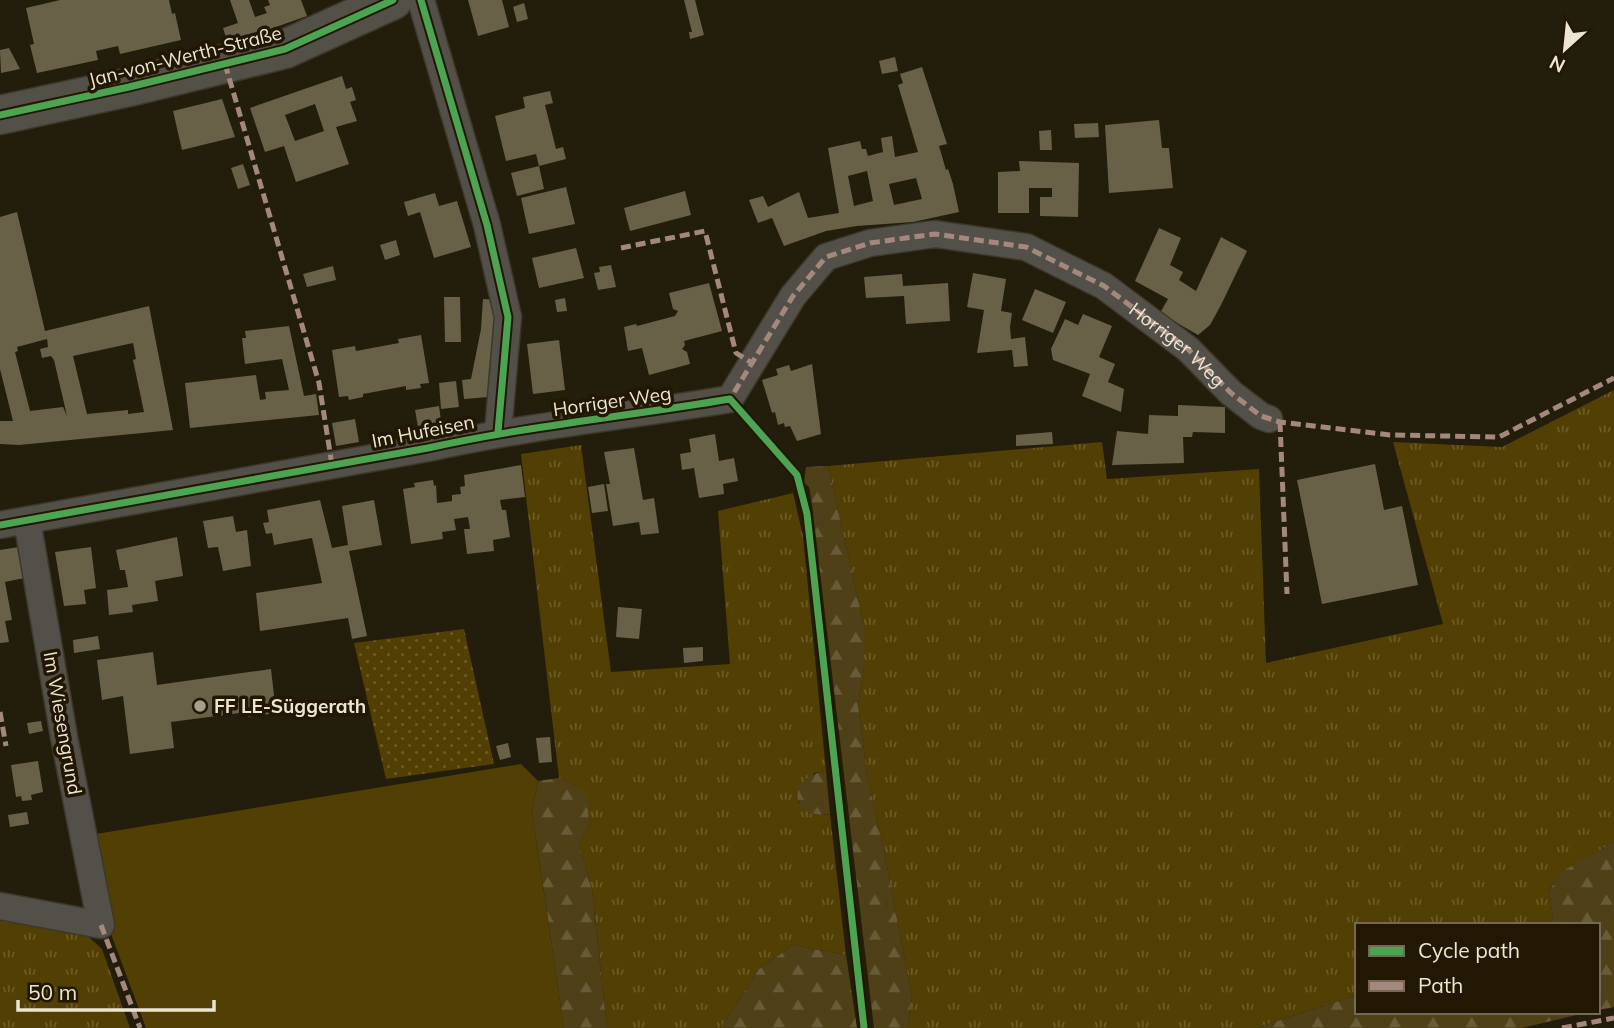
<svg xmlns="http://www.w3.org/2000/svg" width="1614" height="1028" viewBox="0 0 1614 1028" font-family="Mulish,sans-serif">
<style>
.grass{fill:url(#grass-tufts)}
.forest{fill:url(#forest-firs)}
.park{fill:url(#park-dots)}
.garden{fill:#523f03}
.building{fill:#696048;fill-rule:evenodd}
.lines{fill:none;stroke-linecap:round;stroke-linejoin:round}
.minor-casing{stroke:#3d382a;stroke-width:29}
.secondary-casing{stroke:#3d382a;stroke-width:41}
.minor{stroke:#525049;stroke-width:26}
.secondary{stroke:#535048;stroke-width:38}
.quiet{stroke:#a5887d;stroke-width:5;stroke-dasharray:10 5;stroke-linecap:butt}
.cycleway-casing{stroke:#221700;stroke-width:11}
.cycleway{stroke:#4ca352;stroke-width:7}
.poi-dot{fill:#a69f8e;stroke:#221700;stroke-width:2.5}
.labels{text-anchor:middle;stroke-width:7;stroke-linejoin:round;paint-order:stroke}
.street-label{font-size:19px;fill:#ece5d4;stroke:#221700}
.poi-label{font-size:19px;font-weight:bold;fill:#ece5d4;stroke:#221700;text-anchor:start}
</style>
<defs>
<pattern id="grass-tufts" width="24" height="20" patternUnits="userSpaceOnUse" patternTransform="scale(1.75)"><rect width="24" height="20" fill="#523f03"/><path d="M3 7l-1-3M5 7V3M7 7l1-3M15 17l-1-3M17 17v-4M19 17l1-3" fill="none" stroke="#6b5b27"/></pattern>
<pattern id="forest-firs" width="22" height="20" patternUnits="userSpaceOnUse" patternTransform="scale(1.75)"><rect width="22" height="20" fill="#4f4017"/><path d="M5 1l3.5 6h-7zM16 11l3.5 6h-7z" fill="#685b38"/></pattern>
<pattern id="park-dots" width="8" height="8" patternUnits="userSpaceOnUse" patternTransform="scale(1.75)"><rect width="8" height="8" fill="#523f03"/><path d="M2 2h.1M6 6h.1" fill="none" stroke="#6b5b27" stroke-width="1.8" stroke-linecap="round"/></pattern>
</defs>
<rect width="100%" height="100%" fill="#231d0c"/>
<g class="grass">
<path d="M1614 390V842L1564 871 1549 889 1554 925H1357V995L1256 1028H907L912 998 885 856 867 775 858 704 864 668V626L828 466 1102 442 1107 479 1259 469 1266 663 1443 624 1393 442 1502 447Z"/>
<path d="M581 445 611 672 730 664 718 511 793 493 803 536 826 771 814 773 798 802C807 813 815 817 830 814L846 955 793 945 759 969 721 1028H607L592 890 579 843 589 825 570 783 559 778 521 454Z"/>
<path d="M0 916 82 931 102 949 130 1028H0Z"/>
</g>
<g class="forest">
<path d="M828 466 864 626V668L858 704 867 775 885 856 912 998 907 1028H874L812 504 809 487 804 483 806 467Z"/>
<path d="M826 771 830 814C790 821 785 777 826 771Z"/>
<path d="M559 778 570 783 587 796 589 825 579 843 592 890 607 1028H564L532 811 538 781Z"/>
<path d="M1614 842V1007L1598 1010V925H1554L1549 890 1563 871Z"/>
<path d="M793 945 846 955 857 1028H721L759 969Z"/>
<path d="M1357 995V1012H1589L1522 1028H1256Z"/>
</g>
<path class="park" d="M464 629 494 764 386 779 354 643Z"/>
<path class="garden" d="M521 764 538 781 532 811 564 1028H146L108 926 96 834Z"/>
<g class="building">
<path d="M60 0H169L172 14 175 13 181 40 120 54 118 46 96 51 98 60 37 73 30 45 34 44 26 8Z"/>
<path d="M230 0H249L255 17 267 13 264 7 270 5 268 0H301L307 16 228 44 223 28 238 23Z"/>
<path d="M468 0H502L509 27 478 36Z"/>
<path d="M684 0H695L704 35 690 39 689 32H692Z"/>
<path d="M524 3 528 19 517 22 513 7Z"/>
<path d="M9 48 20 69 1 73 0 50Z"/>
<path d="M895 57 898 71 882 74 879 61Z"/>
<path d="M922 67 947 144 939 146 946 170 948 169 953 184 959 212 913 222 857 226 826 231 784 246 772 218 758 223 749 200 763 196 768 207 799 192 808 218 839 213 828 148 860 141 862 149H866L868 156 883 152 881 138 892 136 895 157 918 152 898 85 903 83 900 74ZM867 171 873 201 854 206 848 176ZM916 178 922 199 894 205 889 184Z"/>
<path d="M342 76 346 89 352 87 356 100 350 102 357 121 336 127 349 164 296 182 284 146 265 152 250 108ZM315 104 324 131 295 141 285 115Z"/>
<path d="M550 91 553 103 545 105 556 149 563 147 566 159 539 166 544 189 517 196 511 173 539 166 536 154 506 161 495 116 525 108 523 97Z"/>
<path d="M222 99 235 137 182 150 173 111Z"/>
<path d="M1159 120 1162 148H1169L1173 188 1109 193 1105 125Z"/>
<path d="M1098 123 1099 137 1075 138 1074 124Z"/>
<path d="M1051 130 1052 150H1040L1039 131Z"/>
<path d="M1019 161 1079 163 1078 217 1040 216V197H1052V188H1029V213H998V172L1020 171Z"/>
<path d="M243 164 250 185 238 189 231 168Z"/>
<path d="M566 187 575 224 529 234 521 198Z"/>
<path d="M685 191 691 215 630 231 624 208Z"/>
<path d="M435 193 439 206 457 201 471 247 434 258 420 212 408 216 404 202Z"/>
<path d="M17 212 45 331 149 306 173 430 19 445 0 444V421H13L0 369V217ZM47 339 48 347 40 349 42 358 51 356 54 360 67 416 63 407 30 411 15 352 18 351 17 347ZM133 343 136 359 133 360 144 412 128 414V410L87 414 73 356Z"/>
<path d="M1159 228 1181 238 1170 265 1183 272 1179 280 1196 291 1221 237 1247 251 1221 305 1210 325 1198 335 1160 313 1168 299 1135 281Z"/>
<path d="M396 240 400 255 385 260 380 245Z"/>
<path d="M576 248 584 278 539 288 532 258Z"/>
<path d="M611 265 616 287 598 290 594 273 600 272 599 267Z"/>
<path d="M333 266 336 280 307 287 303 274Z"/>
<path d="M973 273 1006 279 1001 311 1012 313 1010 327 1011 339 1025 337 1028 366 1014 367 1012 350 977 353 984 310 967 307Z"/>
<path d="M902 274 903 286 948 283 950 321 906 324 904 296 866 298 864 277Z"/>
<path d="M709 283 722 331 684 341 685 345 682 349 687 352 690 364 649 375 642 348 628 351 624 327 636 324 637 326 675 316 678 311 673 309 669 293Z"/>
<path d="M1035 289 1066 302 1053 333 1022 320Z"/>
<path d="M444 297H460L461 342H445Z"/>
<path d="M565 298 567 311 557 312 555 300Z"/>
<path d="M483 299 497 300 488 397 464 399 462 380 471 379 481 329Z"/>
<path d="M1083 314 1112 326 1099 357 1115 364 1108 382 1124 389 1121 412 1082 396 1090 374 1053 360 1051 349 1065 319 1078 325Z"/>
<path d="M289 326 304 396 316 394 319 415 190 428 185 383 256 375 260 400 266 399 265 392 289 390 282 359 245 364 242 338H246L245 331Z"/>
<path d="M421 335 429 383 420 384 421 388 406 390V386L363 394V397L349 400 348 396 339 397 332 350 355 346 356 351 399 343 398 339Z"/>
<path d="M559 340 565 390 533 394 527 344Z"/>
<path d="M812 364 821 434 797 441 790 426 785 427 784 423 778 425 775 412 772 413 762 380 778 375 776 369 789 365 791 371Z"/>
<path d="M456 381 459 407 441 409 439 383Z"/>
<path d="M1178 405 1225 407V433L1193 432 1192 437H1183L1184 463 1112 465 1117 431 1148 434 1149 415 1178 416Z"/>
<path d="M439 406 442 429 419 432 415 410Z"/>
<path d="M355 419 359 442 336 446 332 423Z"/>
<path d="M1052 432 1053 444 1016 446V435Z"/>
<path d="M715 434 719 461 734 458 738 481 723 484 724 494 699 498 694 468 682 470 680 454 691 452 689 439Z"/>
<path d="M634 448 643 500 654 498 659 533 641 535 639 522 613 526 606 484H610L604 452Z"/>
<path d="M1375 464 1384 510 1402 506 1418 585 1322 604 1297 480Z"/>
<path d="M521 465 525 497 500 500 502 510H506L510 537 493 540 494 551 467 554 464 529H470L468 517 454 519 456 530 442 532 443 539 411 544 403 489 415 487 414 483 433 480 434 486 436 485 437 503 452 501V495L461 494 460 487 465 486 464 475Z"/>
<path d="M604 484 608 511 592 513 588 487Z"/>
<path d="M320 500 332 548 348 545 342 506 374 500 382 545 349 551 367 636 352 639 348 618 260 631 256 593 322 583 312 538 274 545 272 533 266 534 263 523 269 522 267 510Z"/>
<path d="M233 516 236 532 247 530 251 566 223 571 218 547 208 548 203 521Z"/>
<path d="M177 537 183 576 155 581 158 601 132 605 133 612 109 615 107 590 128 587 125 570H120L116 550Z"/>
<path d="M19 547 24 578 5 582 12 620 5 621 9 642 0 643V550Z"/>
<path d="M91 547 96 588 84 590 86 604 64 606 55 552Z"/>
<path d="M618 607 642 609 639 639 616 637Z"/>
<path d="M98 636 100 649 74 653 73 640Z"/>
<path d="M703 647V661L684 663 683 648Z"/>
<path d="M153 652 157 685 271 669 276 713 248 717 247 712 171 722 174 748 130 754 123 696 102 700 97 660Z"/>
<path d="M41 721 43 731 29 734 27 723Z"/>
<path d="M550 737 552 762 539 763 536 738Z"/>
<path d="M508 743 511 757 500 760 496 746Z"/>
<path d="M38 761 43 792 31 795 32 800 22 801 21 796 16 797 11 765Z"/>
<path d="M27 812 29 824 10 827 8 815Z"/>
</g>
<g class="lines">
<defs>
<g id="minor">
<path d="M421 0 487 225 508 317 498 432"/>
<path d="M0 525 428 448C527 426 629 416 730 399L793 296 826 257 870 243 935 234 1026 247 1104 286 1188 349 1231 393 1261 416 1269 419"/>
<path d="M0 906 101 925 64 737 27 520"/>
</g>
<path id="secondary" d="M0 115 129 87 285 49 393 0"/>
</defs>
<use href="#minor" class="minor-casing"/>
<use href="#secondary" class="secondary-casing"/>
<use href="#minor" class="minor"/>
<use href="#secondary" class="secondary"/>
<g class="quiet">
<path d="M225 64 319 383 332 465"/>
<path d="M621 248 705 231 736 353 752 363"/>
<path id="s1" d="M723 400 730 399 793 296 826 257 870 243 935 234 1026 247 1104 286 1188 349 1231 393 1261 416 1280 422 1390 435 1499 437 1614 378"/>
<path d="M1280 422 1287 594"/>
<path d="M0 712 6 746"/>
<path d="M101 925 140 1028"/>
<path d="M1562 1028 1614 1018"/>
</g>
<defs>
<g id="cycleway">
<path d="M421 0 487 225 508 317 498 432"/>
<path d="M0 115 129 87 285 49 393 0"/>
<path d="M0 525 428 448C527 426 629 416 730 399L797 475 807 514 864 1028"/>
</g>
</defs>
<use href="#cycleway" class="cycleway-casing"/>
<use href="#cycleway" class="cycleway"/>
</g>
<circle class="poi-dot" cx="200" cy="706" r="7"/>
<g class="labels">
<g class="street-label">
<text transform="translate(185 56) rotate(-14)" y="7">Jan-von-Werth-Straße</text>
<text dy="7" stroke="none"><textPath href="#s1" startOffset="564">Horriger Weg</textPath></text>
<text transform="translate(612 401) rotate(-8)" y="7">Horriger Weg</text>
<text transform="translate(423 431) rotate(-11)" y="7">Im Hufeisen</text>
<text transform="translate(63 723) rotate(80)" y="7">Im Wiesengrund</text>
</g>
<g class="poi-label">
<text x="214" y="713">FF LE-Süggerath</text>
</g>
</g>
<rect x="1355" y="923" width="245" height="91" fill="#221700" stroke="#736955" stroke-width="2"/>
<rect x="1369" y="946" width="35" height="10" fill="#4ca352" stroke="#736955" stroke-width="2"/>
<text x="1418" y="958" font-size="21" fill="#ece5d4">Cycle path</text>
<rect x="1369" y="981" width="35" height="10" fill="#a5887d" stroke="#736955" stroke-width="2"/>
<text x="1418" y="993" font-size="21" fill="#ece5d4">Path</text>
<g transform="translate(1565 49) rotate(207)" stroke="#221700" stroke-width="5" paint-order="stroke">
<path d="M0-5L12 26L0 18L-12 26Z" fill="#ece5d4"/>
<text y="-10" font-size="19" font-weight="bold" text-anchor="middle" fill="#ece5d4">N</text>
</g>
<path d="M18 1000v10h196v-10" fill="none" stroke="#ece5d4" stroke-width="3.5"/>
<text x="28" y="1000" font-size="21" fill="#ece5d4" stroke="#221700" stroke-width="5" paint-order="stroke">50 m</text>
</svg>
